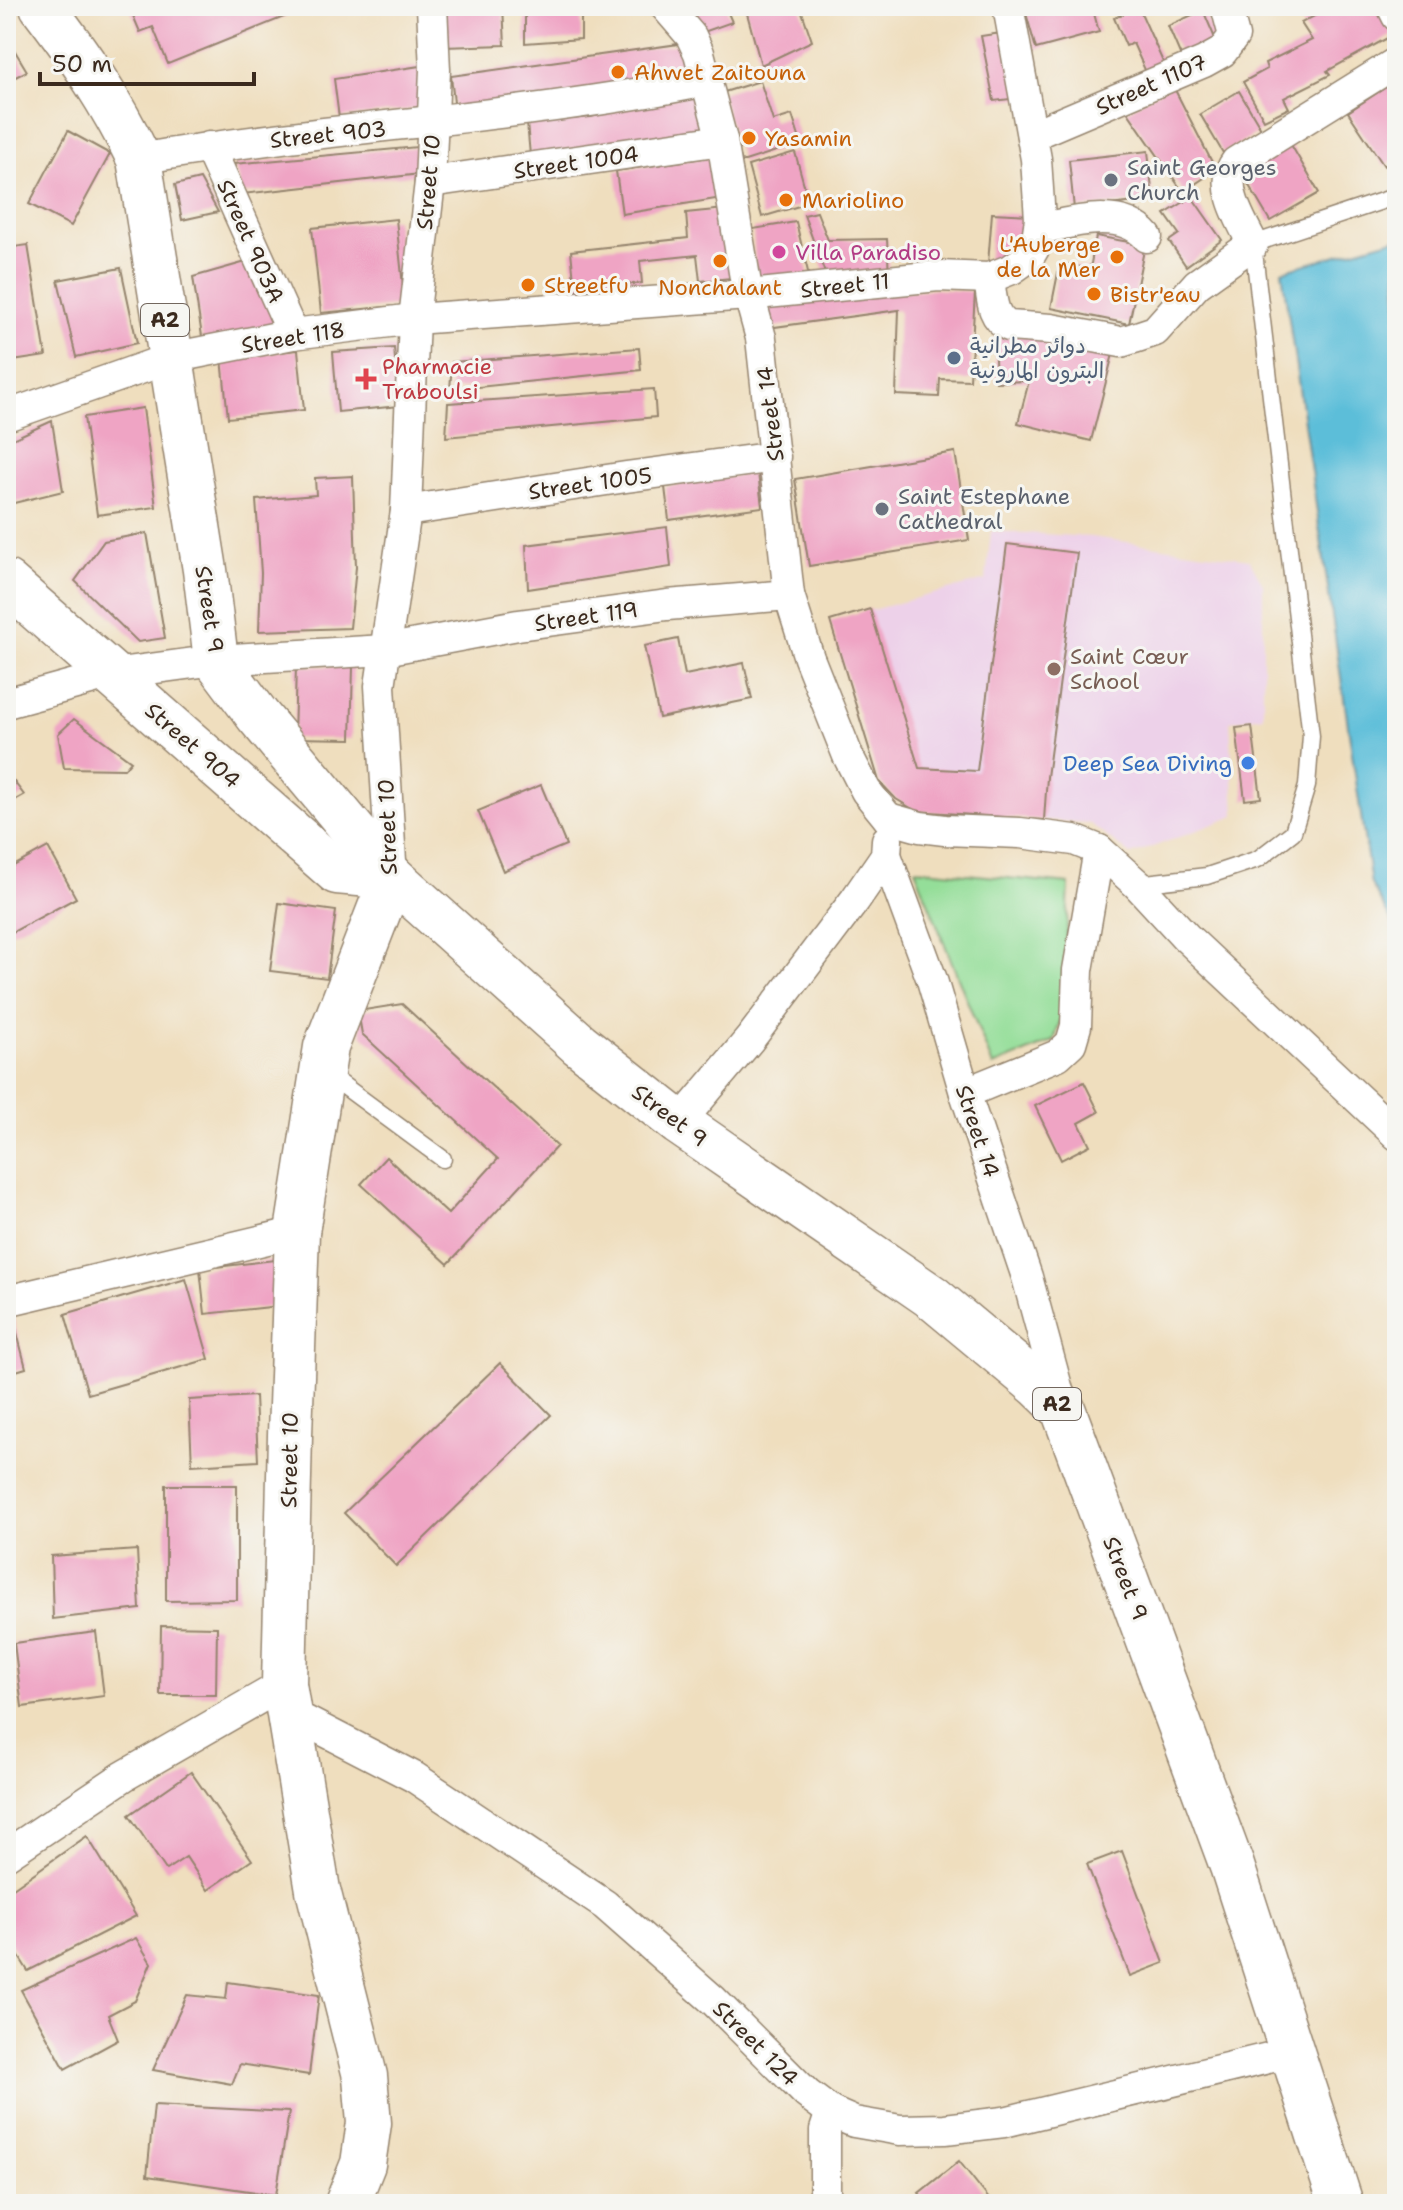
<svg xmlns="http://www.w3.org/2000/svg" width="1403" height="2210" viewBox="0 0 1403 2210" font-family="'Shantell Sans','Playpen Sans Arabic',sans-serif">
<style>
.built{fill:#edd1e9}
.green{fill:#94de99;stroke:#68845c;stroke-width:2}
.water{fill:#5bbed9;stroke:#4b747c;stroke-width:2}
.building{fill:#efa4c4}
.lines{fill:none;stroke-linecap:round;stroke-linejoin:round}
.lane-casing{stroke:#95846e;stroke-width:19}
.street-casing{stroke:#95846e;stroke-width:33}
.secondary-casing{stroke:#95846e;stroke-width:47}
.primary-casing{stroke:#95846e;stroke-width:47}
.lane{stroke:#fff;stroke-width:16}
.street{stroke:#fff;stroke-width:30}
.secondary{stroke:#fff;stroke-width:44}
.primary{stroke:#fff;stroke-width:44}
.food-dot{fill:#e8710a;stroke:#f6f6f2;stroke-width:3}
.worship-dot{fill:#6b7280;stroke:#f6f6f2;stroke-width:3}
.hotel-dot{fill:#d1479c;stroke:#f6f6f2;stroke-width:3}
.service-dot{fill:#5c6f8a;stroke:#f6f6f2;stroke-width:3}
.health-dot{fill:#e0444e;stroke:#f6f6f2;stroke-width:3}
.education-dot{fill:#8d6e63;stroke:#f6f6f2;stroke-width:3}
.shop-dot{fill:#3f7fe0;stroke:#f6f6f2;stroke-width:3}
.labels{text-anchor:middle;stroke-width:6;stroke-linejoin:round;paint-order:stroke}
.shield{fill:#f6f6f2;stroke:#73675e;stroke-width:2}
.shield-label{font-size:20px;font-weight:bold;fill:#3b2a1e}
.food-label{font-size:22px;fill:#c56008;stroke:#f6f6f2;text-anchor:start}
.street-label{font-size:22px;fill:#3b2a1e;stroke:#f6f6f2}
.worship-label{font-size:22px;fill:#5b616d;stroke:#f6f6f2;text-anchor:start}
.hotel-label{font-size:22px;fill:#b23c85;stroke:#f6f6f2;text-anchor:start}
.service-label{font-size:22px;fill:#4e5e75;stroke:#f6f6f2;text-anchor:start}
.health-label{font-size:22px;fill:#be3a42;stroke:#f6f6f2;text-anchor:start}
.education-label{font-size:22px;fill:#785e54;stroke:#f6f6f2;text-anchor:start}
.shop-label{font-size:22px;fill:#366cbe;stroke:#f6f6f2;text-anchor:end}
</style>
<rect width="100%" height="100%" fill="#f6f6f2"/>
<filter id="ink" filterUnits="userSpaceOnUse"><feTurbulence type="fractalNoise" baseFrequency=".0125" numOctaves="2"/><feDisplacementMap in="SourceGraphic" scale="16" xChannelSelector="R" yChannelSelector="G"/><feConvolveMatrix kernelMatrix="1 2 1 2 8 2 1 2 1" color-interpolation-filters="sRGB"/></filter>
<filter id="wash" filterUnits="userSpaceOnUse"><feTurbulence type="fractalNoise" baseFrequency=".006" numOctaves="4" result="noise"/><feDisplacementMap in="SourceGraphic" scale="32" xChannelSelector="R" yChannelSelector="G"/><feGaussianBlur stdDeviation="1.8" result="paint"/><feColorMatrix in="noise" values="0 0 0 0 0 0 0 0 0 0 0 0 0 0 0 0 0 1.4 0 .05"/><feComposite in="paint" operator="in"/></filter>
<g filter="url(#wash)">
<rect width="100%" height="100%" fill="#efdebe"/>
<path class="built" d="M991 531 1091 537 1249 559 1263 584V716L1230 721 1235 816 1131 855 1089 823 916 811 830 621 986 580Z"/>
<path class="green" d="M915 869 1069 884 1063 1011 1054 1041 993 1066Z"/>
<path class="water" d="M1397 238V931L1371 884 1282 271Z"/>
<g id="blocks">
<g class="building">
<path d="M129 6H311L168 64 153 27 140 32Z"/>
<path d="M442 6H503L505 45 443 47Z"/>
<path d="M581 6V39L525 43V7Z"/>
<path d="M686 6H725L732 22 698 34Z"/>
<path d="M745 6H800L812 41 761 65Z"/>
<path d="M1024 6H1092L1099 32 1036 49Z"/>
<path d="M1119 6H1138L1167 71 1149 79 1133 43 1126 46 1114 18 1123 14Z"/>
<path d="M1333 6H1377L1393 35 1327 71 1330 75 1284 98 1289 108 1264 120 1243 82 1267 69 1265 63 1312 40 1301 23Z"/>
<path d="M1203 10 1217 43 1183 61 1168 26Z"/>
<path d="M1008 32 1019 98 994 101 981 36Z"/>
<path d="M6 36 27 71 6 82Z"/>
<path d="M686 43 692 80 455 111 451 76Z"/>
<path d="M420 66 422 108 339 118 334 79Z"/>
<path d="M1397 80V158L1384 166 1348 112Z"/>
<path d="M760 81 773 121 792 115 801 143 742 162 721 93Z"/>
<path d="M1172 84 1216 170 1183 192 1127 111Z"/>
<path d="M1239 91 1262 130 1223 153 1200 114Z"/>
<path d="M698 92 709 130 530 155 527 123 591 117Z"/>
<path d="M68 131 110 154 71 226 29 204Z"/>
<path d="M1290 143 1319 193 1270 221 1241 172Z"/>
<path d="M417 147 420 174 242 194 234 164Z"/>
<path d="M1148 151 1153 200 1074 209 1069 160Z"/>
<path d="M795 152 809 203 762 217 748 166Z"/>
<path d="M716 156 722 198 622 214 616 171Z"/>
<path d="M200 179 218 212 182 220 175 185Z"/>
<path d="M1192 197 1222 240 1186 266 1169 241 1179 234 1165 214Z"/>
<path d="M725 209 732 278 700 281 697 255 640 261 642 283 575 290 571 251 688 238 686 213Z"/>
<path d="M817 212 828 240 887 239 889 275 826 276 804 215Z"/>
<path d="M992 213 1030 215 1028 247 1016 246 1015 260 988 264Z"/>
<path d="M396 219 405 305 321 313 312 228Z"/>
<path d="M796 222 809 276 756 286 753 229Z"/>
<path d="M1096 236 1145 245 1129 324 1051 308 1060 263 1090 269Z"/>
<path d="M28 245 46 356 6 362V248Z"/>
<path d="M246 262 278 328 203 343 193 277Z"/>
<path d="M121 268 137 343 76 357 58 280Z"/>
<path d="M935 289 975 292 970 380 940 379 939 397 896 395 899 310 767 328 766 302Z"/>
<path d="M1048 334 1114 350 1091 441 1018 423 1029 381 996 382 994 337Z"/>
<path d="M394 348 399 406 338 412 333 352Z"/>
<path d="M639 348 641 370 450 390 452 362Z"/>
<path d="M298 350 304 410 228 418 222 358Z"/>
<path d="M654 389 656 417 446 437 448 403Z"/>
<path d="M143 408 156 507 97 515 84 417Z"/>
<path d="M52 421 63 491 6 505V442Z"/>
<path d="M955 452 969 540 809 566 795 479Z"/>
<path d="M758 473 762 507 669 520 665 487Z"/>
<path d="M353 476 356 567 350 628 259 631 261 573 256 500 316 495 315 478Z"/>
<path d="M667 527 671 567 528 589 526 545Z"/>
<path d="M147 533 165 638 138 642 75 581 104 541Z"/>
<path d="M1007 544 1077 553 1047 777 1044 820 916 811 896 799 879 781 830 621 870 609 919 768 977 771Z"/>
<path d="M678 639 685 675 744 663 752 699 659 718 644 646Z"/>
<path d="M296 666 353 667 351 739 294 738Z"/>
<path d="M74 719 131 761 124 769 64 768 58 734Z"/>
<path d="M1252 726 1261 798 1245 800 1236 728Z"/>
<path d="M6 771 24 795 6 805Z"/>
<path d="M541 785 566 845 503 871 478 811Z"/>
<path d="M48 847 76 898 13 932 6 918V870Z"/>
<path d="M279 903 336 911 327 978 270 971Z"/>
<path d="M402 1004 557 1146 448 1264 361 1184 386 1157 448 1214 498 1159 362 1034 358 1011Z"/>
<path d="M1084 1082 1099 1112 1079 1123 1090 1145 1061 1160 1035 1106Z"/>
<path d="M283 1259 288 1305 205 1314 200 1269Z"/>
<path d="M186 1279 209 1359 88 1394 65 1314Z"/>
<path d="M12 1313 26 1368 6 1374V1315Z"/>
<path d="M500 1363 551 1415 396 1566 344 1513Z"/>
<path d="M255 1396 258 1461 192 1465 189 1400Z"/>
<path d="M166 1485H237V1600L166 1601Z"/>
<path d="M137 1550 140 1609 53 1619 51 1556Z"/>
<path d="M161 1626 217 1627 216 1695H160Z"/>
<path d="M96 1632 104 1696 22 1707 14 1643Z"/>
<path d="M191 1772 252 1860 208 1890 186 1857 166 1870 129 1815Z"/>
<path d="M87 1836 136 1916 28 1971 6 1936V1893Z"/>
<path d="M1122 1851 1164 1963 1130 1976 1087 1864Z"/>
<path d="M136 1938 151 1963 135 2001 108 2015 118 2040 65 2069 21 1990Z"/>
<path d="M228 1982 319 1995 309 2075 240 2064 232 2084 153 2070 187 1995 226 1999Z"/>
<path d="M154 2105 289 2112 276 2195 147 2176Z"/>
<path d="M959 2161 993 2204H928L919 2193Z"/>
</g>
</g>
</g>
<g filter="url(#ink)">
<use href="#blocks" fill-opacity="0" stroke="#95846e" stroke-width="2"/>
<g class="lines">
<defs>
<g id="lane">
<path d="M1137 884 1207 876 1258 859 1293 832 1307 786 1311 736 1253 244 1397 196"/>
<path d="M325 1072 443 1159"/>
</g>
<g id="street">
<path d="M665 6 691 36 699 53 722 140 746 284 761 338 789 595 809 658 848 756 866 791 888 818"/>
<path d="M1392 6 1397 16"/>
<path d="M1032 135 1204 62 1222 52 1234 36 1226 6"/>
<path d="M209 147 293 334"/>
<path d="M139 159C327 126 519 119 706 81"/>
<path d="M430 182 722 140"/>
<path d="M1039 229C1072 222 1122 207 1147 237"/>
<path d="M989 278C992 295 990 317 1009 326L1051 329 1121 342 1134 338 1155 331 1197 284 1253 244C1242 222 1218 185 1236 162L1397 62"/>
<path d="M6 416 171 358 293 334 414 319 748 295 938 276 989 278 1012 269 1029 257 1036 245 1040 219 1036 159 1008 6"/>
<path d="M406 511 626 477 775 457"/>
<path d="M6 703 112 674 216 660 385 650 518 625 667 605 789 595"/>
<path d="M888 818 920 827 945 830 1020 833 1074 840 1099 850 1137 884 1186 937 1397 1135"/>
<path d="M886 855 932 980 965 1093 1027 1277 1063 1409"/>
<path d="M392 877 380 686 406 511 414 319 430 182 435 70 432 6"/>
<path d="M965 1093 1058 1055 1071 1043 1076 1026 1078 970 1099 850"/>
<path d="M679 1123 750 1039 855 900 886 855 887 840"/>
<path d="M6 1301 297 1232"/>
<path d="M288 1712 414 1777 605 1905 713 2000 807 2094 831 2112 854 2122 900 2130 945 2129 1004 2122 1293 2052"/>
<path d="M6 1855 124 1776 284 1684"/>
<path d="M825 2204V2130L831 2112"/>
</g>
<path id="secondary" d="M6 582 337 872 392 877 326 1047 297 1232 290 1435 284 1684 318 1890 365 2076 369 2123 363 2164 347 2204"/>
<path id="primary" d="M42 6C81 57 111 101 139 159L205 570 216 660 258 716 392 877 579 1044 679 1123 932 1297 1039 1386 1063 1409 1232 1866 1341 2204"/>
</defs>
<use href="#lane" class="lane-casing"/>
<use href="#street" class="street-casing"/>
<use href="#secondary" class="secondary-casing"/>
<use href="#primary" class="primary-casing"/>
<use href="#lane" class="lane"/>
<use href="#street" class="street"/>
<use href="#secondary" class="secondary"/>
<use href="#primary" class="primary"/>
</g>
</g>
<g class="food-dot">
<circle cx="618" cy="72" r="8"/>
<circle cx="749" cy="138" r="8"/>
<circle cx="786" cy="200" r="8"/>
<circle cx="1117" cy="257" r="8"/>
<circle cx="720" cy="261" r="8"/>
<circle cx="528" cy="285" r="8"/>
<circle cx="1094" cy="294" r="8"/>
</g>
<g class="worship-dot">
<circle cx="1111" cy="180" r="8"/>
<circle cx="882" cy="509" r="8"/>
</g>
<circle class="hotel-dot" cx="779" cy="252" r="8"/>
<circle class="service-dot" cx="954" cy="358" r="8"/>
<path class="health-dot" d="M362 367h8v8h8v8h-8v8h-8v-8h-8v-8h8z"/>
<circle class="education-dot" cx="1054" cy="669" r="8"/>
<circle class="shop-dot" cx="1248" cy="763" r="8"/>
<g class="labels">
<g class="shield">
<rect x="141" y="304" width="48" height="32" rx="6"/>
<rect x="1033" y="1388" width="48" height="32" rx="6"/>
</g>
<g class="shield-label">
<text x="165" y="327">A2</text>
<text x="1057" y="1411">A2</text>
</g>
<g class="food-label">
<text x="634" y="80">Ahwet Zaitouna</text>
<text x="765" y="146">Yasamin</text>
<text x="802" y="208">Mariolino</text>
<text x="1101" y="252" text-anchor="end">L'Auberge<tspan x="1101" dy="25">de la Mer</tspan></text>
<text x="544" y="293">Streetfu</text>
<text x="720" y="295" text-anchor="middle">Nonchalant</text>
<text x="1110" y="302">Bistr'eau</text>
</g>
<g class="street-label">
<text transform="translate(1151 84) rotate(-24)" y="8">Street 1107</text>
<text transform="translate(328 134) rotate(-6)" y="8">Street 903</text>
<text transform="translate(576 162) rotate(-8)" y="8">Street 1004</text>
<text transform="translate(428 182) rotate(-85)" y="8">Street 10</text>
<text transform="translate(251 241) rotate(66)" y="8">Street 903A</text>
<text transform="translate(845 285) rotate(-6)" y="8">Street 11</text>
<text transform="translate(293 337) rotate(-9)" y="8">Street 118</text>
<text transform="translate(770 414) rotate(-97)" y="8">Street 14</text>
<text transform="translate(590 483) rotate(-8)" y="8">Street 1005</text>
<text transform="translate(210 609) rotate(81)" y="8">Street 9</text>
<text transform="translate(586 616) rotate(-8)" y="8">Street 119</text>
<text transform="translate(193 745) rotate(41)" y="8">Street 904</text>
<text transform="translate(387 827) rotate(-92)" y="8">Street 10</text>
<text transform="translate(670 1115) rotate(37)" y="8">Street 9</text>
<text transform="translate(978 1131) rotate(72)" y="8">Street 14</text>
<text transform="translate(289 1460) rotate(-89)" y="8">Street 10</text>
<text transform="translate(1126 1578) rotate(69)" y="8">Street 9</text>
<text transform="translate(756 2043) rotate(45)" y="8">Street 124</text>
</g>
<g class="worship-label">
<text x="1127" y="175">Saint Georges<tspan x="1127" dy="25">Church</tspan></text>
<text x="898" y="504">Saint Estephane<tspan x="898" dy="25">Cathedral</tspan></text>
</g>
<g class="hotel-label">
<text x="795" y="260">Villa Paradiso</text>
</g>
<g class="service-label">
<text x="970" y="353">دوائر مطرانية<tspan x="970" dy="25">البترون المارونية</tspan></text>
</g>
<g class="health-label">
<text x="382" y="374">Pharmacie<tspan x="382" dy="25">Traboulsi</tspan></text>
</g>
<g class="education-label">
<text x="1070" y="664">Saint Cœur<tspan x="1070" dy="25">School</tspan></text>
</g>
<g class="shop-label">
<text x="1232" y="771">Deep Sea Diving</text>
</g>
</g>
<rect width="1403" height="2210" fill="none" stroke="#f6f6f2" stroke-width="32"/>
<path d="M40 72v12h214v-12" fill="none" stroke="#3b2a1e" stroke-width="4"/>
<text x="52" y="72" font-size="24" fill="#3b2a1e" stroke="#f6f6f2" stroke-width="6" paint-order="stroke">50 m</text>
</svg>
